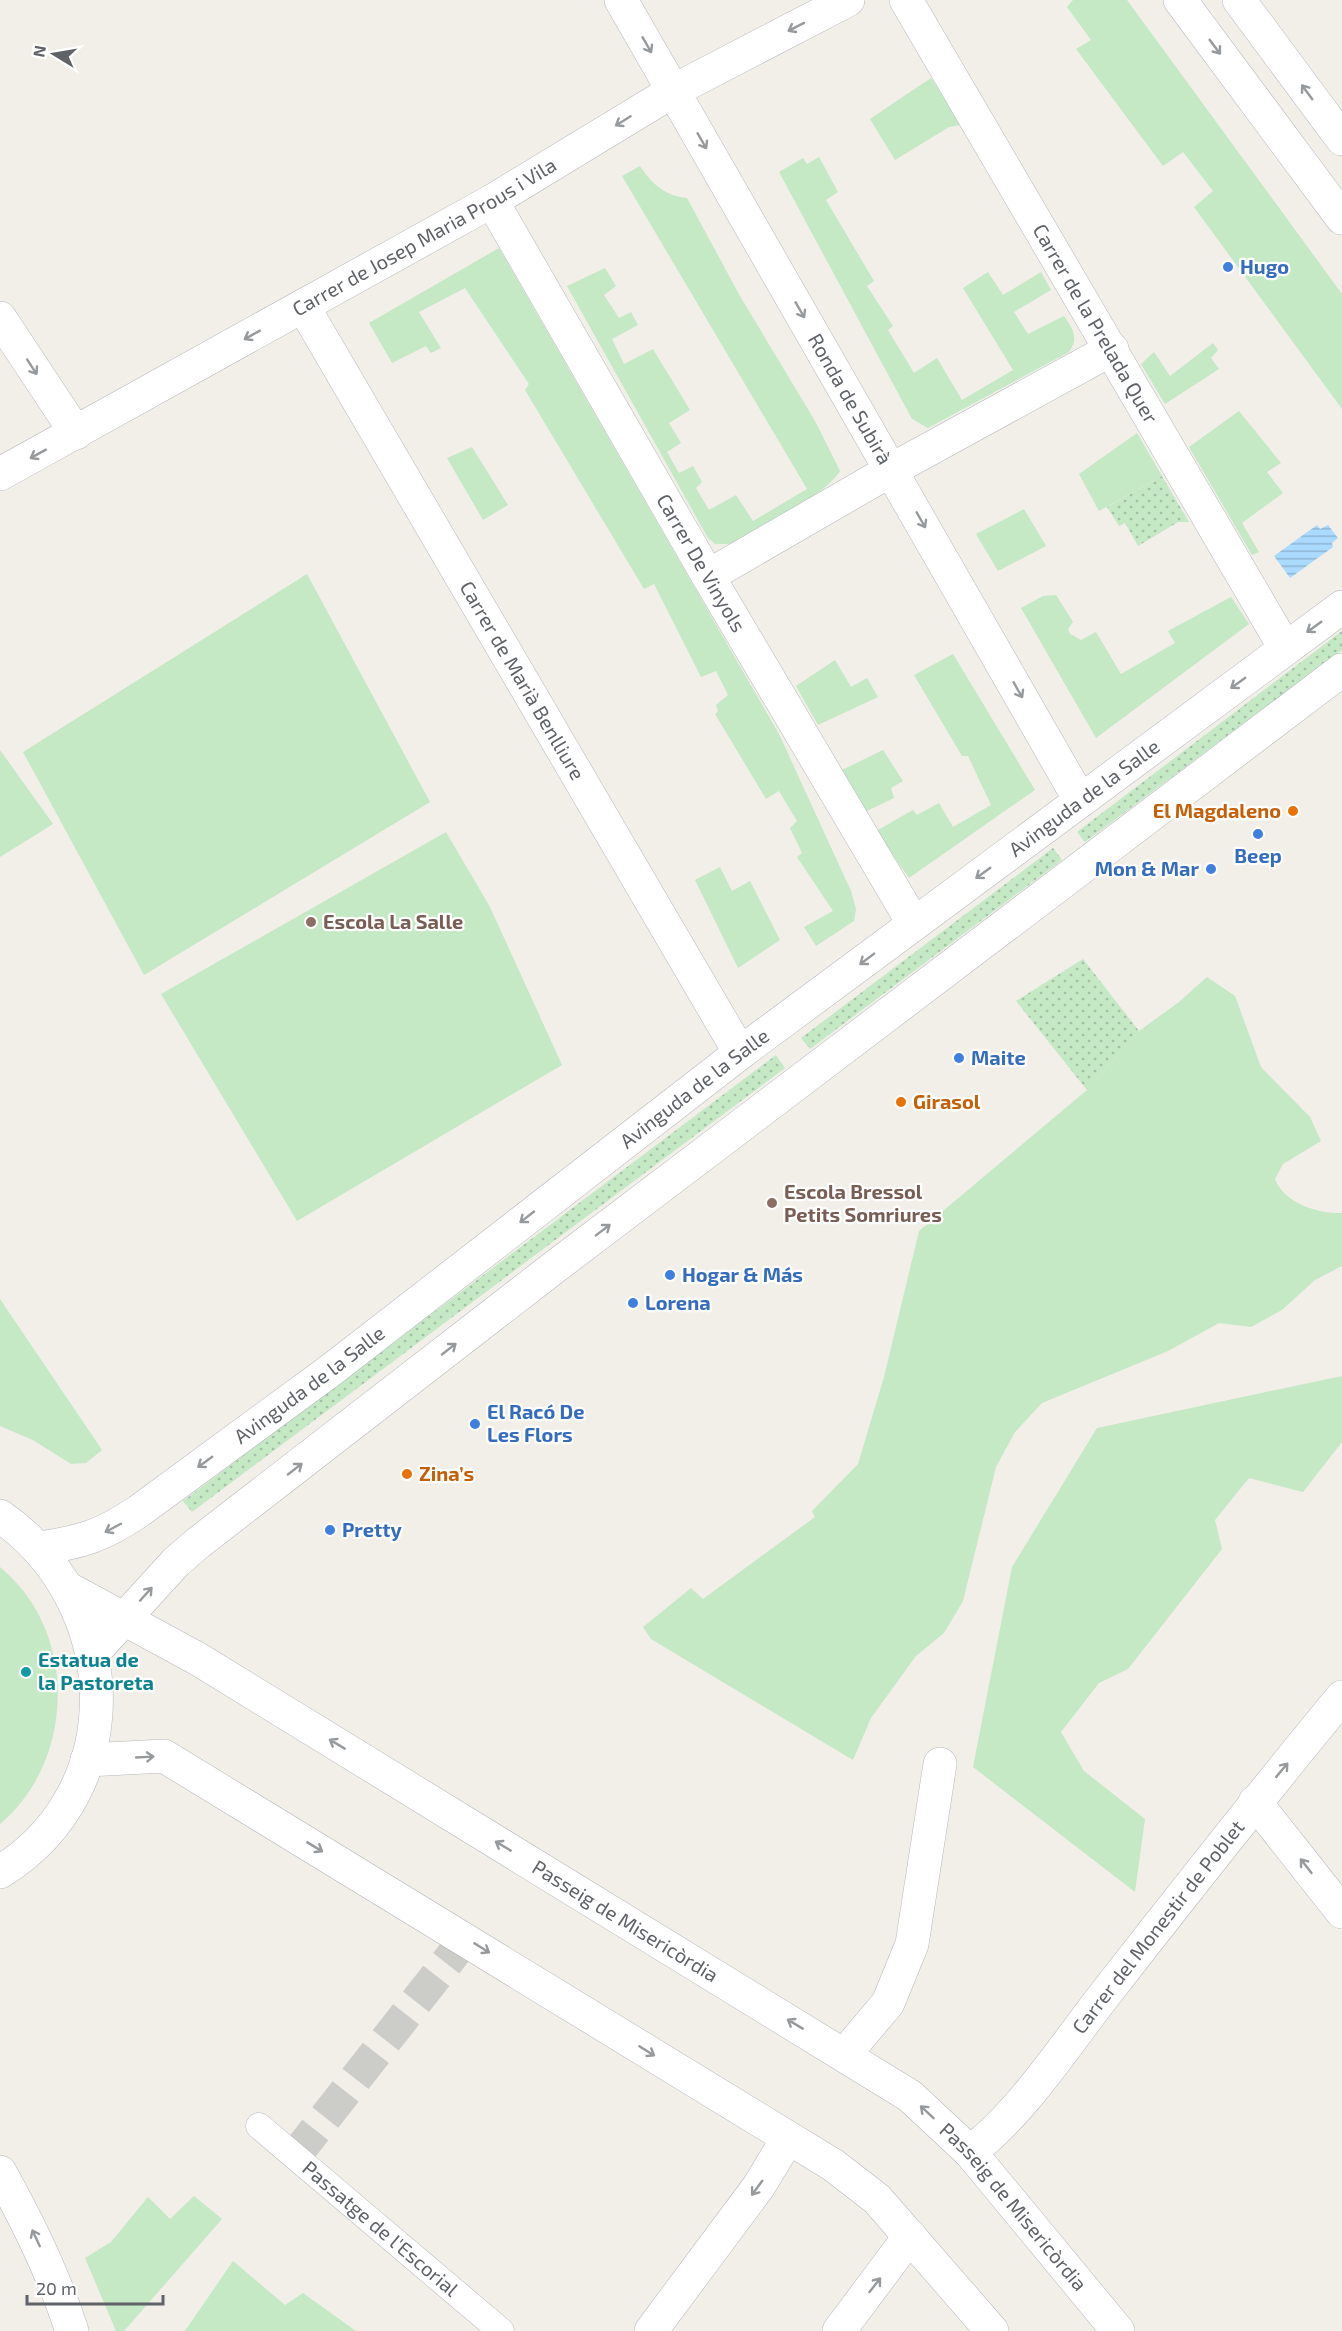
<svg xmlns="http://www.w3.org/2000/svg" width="1342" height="2331" viewBox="0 0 1342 2331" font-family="'Exo 2',sans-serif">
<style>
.grass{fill:url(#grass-dots)}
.garden{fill:#c5e8c5}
.water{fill:url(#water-rules)}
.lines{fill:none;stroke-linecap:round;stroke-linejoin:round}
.minor-tunnel{stroke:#ccccc8;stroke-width:33;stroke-dasharray:33 16;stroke-linecap:butt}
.service-casing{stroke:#b5b8bc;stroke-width:27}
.minor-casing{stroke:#b5b8bc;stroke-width:34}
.tertiary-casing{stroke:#b5b8bc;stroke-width:34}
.service{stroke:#fff;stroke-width:26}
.minor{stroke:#fff;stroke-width:33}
.tertiary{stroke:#fff;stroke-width:33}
.oneway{stroke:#979a9d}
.shop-dot{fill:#3f7fe0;stroke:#fff;stroke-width:2}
.food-dot{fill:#e8710a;stroke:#fff;stroke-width:2}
.education-dot{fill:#8d6e63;stroke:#fff;stroke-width:2}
.culture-dot{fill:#0f9aa8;stroke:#fff;stroke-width:2}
.labels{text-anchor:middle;stroke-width:4.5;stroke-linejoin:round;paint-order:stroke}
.street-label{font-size:20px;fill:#5f6368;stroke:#fff}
.shop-label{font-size:20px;font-weight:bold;fill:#366cbe;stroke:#fff;text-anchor:start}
.food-label{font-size:20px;font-weight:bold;fill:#c56008;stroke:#fff;text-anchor:start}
.education-label{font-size:20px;font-weight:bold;fill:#785e54;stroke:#fff;text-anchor:start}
.culture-label{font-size:20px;font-weight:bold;fill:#0d838f;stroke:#fff;text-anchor:start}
</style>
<defs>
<pattern id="grass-dots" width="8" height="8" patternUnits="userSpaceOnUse" patternTransform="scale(1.5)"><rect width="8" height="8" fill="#c5e8c5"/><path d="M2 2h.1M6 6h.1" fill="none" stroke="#a3c0a4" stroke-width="1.8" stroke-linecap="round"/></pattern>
<pattern id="water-rules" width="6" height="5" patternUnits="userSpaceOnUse" patternTransform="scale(1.5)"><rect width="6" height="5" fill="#aadaff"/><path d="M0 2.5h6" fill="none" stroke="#8eb4d2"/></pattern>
</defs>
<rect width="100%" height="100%" fill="#f1efe8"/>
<g class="grass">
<path d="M1162 476 1189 522H1178L1138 546 1125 523 1119 526 1107 507Z"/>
<path d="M1342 631V650L1085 842 1077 832Z"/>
<path d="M1053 848 1062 860 810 1049 801 1038Z"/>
<path d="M1083 959 1139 1031 1087 1090 1016 1001Z"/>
<path d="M776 1055 785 1068 192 1512 183 1501Z"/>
</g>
<g class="garden">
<path d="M1073 0H1127L1342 294V409L1194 207 1213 191 1183 152 1163 166 1076 49 1091 40 1067 7Z"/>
<path d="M931 78 961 125 949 127 895 160 870 119Z"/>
<path d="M819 157 838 192 826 200 874 281 867 286 893 326 888 330 914 373 937 358 962 400 1013 370 963 288 988 272 1003 295 1041 272 1051 290 1014 312 1028 334 1064 316C1073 329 1079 338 1069 352L928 428 912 419 779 172 803 158 807 164Z"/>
<path d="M640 166C652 184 665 196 687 198L740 296 815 421 840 471C826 495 757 530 730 544H715L708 538 567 286 605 268 616 286 604 295 619 318 631 312 638 325 612 339 624 364 653 349 690 410 669 423 681 443 667 452 679 473 693 466 702 482 696 488 709 510 736 495 753 521 807 489 622 176Z"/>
<path d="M499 248 779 734 851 891 856 909 854 921 816 946 804 927 833 911 797 857 802 853 790 828 797 821 779 791 766 799 715 714 718 711 716 705 728 695 716 671 701 677 654 584 644 589 525 390 529 384 465 288 419 312 441 348 431 353 426 346 392 363 369 323Z"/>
<path d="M1213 343 1218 350 1211 358 1219 369 1165 404 1141 364 1154 352 1170 376Z"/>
<path d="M1239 411 1281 463 1267 472 1283 493 1242 523 1259 552 1252 555 1189 447Z"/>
<path d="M1137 433 1162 476 1099 511 1079 474Z"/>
<path d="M472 447 508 505 483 520 447 458Z"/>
<path d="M1024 509 1046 546 998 571 976 534Z"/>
<path d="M307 574 430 802 144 975 23 752Z"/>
<path d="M1056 595 1073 622 1068 629 1070 634 1081 640 1096 632 1121 674 1175 643 1168 631 1231 597 1249 624 1096 738 1021 608 1043 596Z"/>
<path d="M953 654 1035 790 909 878 876 831 913 810 917 815 939 803 953 827 991 805 968 756H962L914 675Z"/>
<path d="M835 660 851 687 867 678 878 697 818 725 796 686Z"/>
<path d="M0 750 53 824 0 857Z"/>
<path d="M883 750 903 781 891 788 894 798 865 812 842 770Z"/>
<path d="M446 832 490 907 562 1065 297 1221 161 994Z"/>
<path d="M720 867 732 891 750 881 780 940 738 968 695 880Z"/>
<path d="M1207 977 1235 996 1261 1067 1310 1117 1321 1141 1283 1164 1275 1179C1284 1203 1318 1214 1342 1213V1266L1315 1280 1282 1310 1251 1327 1219 1323 1168 1351 1042 1403 1015 1432 996 1467 963 1601 944 1633 916 1656 871 1718 853 1760 651 1639 643 1627 691 1588 703 1599 815 1517 812 1511 858 1464 884 1377 919 1231 1087 1090 1139 1031 1179 1002Z"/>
<path d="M0 1299 102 1450 86 1463 71 1464 33 1440 0 1426Z"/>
<path d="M1342 1376V1442L1303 1492 1249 1478 1215 1520 1222 1549 1128 1669 1099 1683 1061 1732 1084 1771 1145 1819 1135 1892 973 1767 1012 1567 1097 1428Z"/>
<path d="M0 1567C78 1631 76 1760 0 1824Z"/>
<path d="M194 2196 222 2219 124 2331H116L85 2258 111 2242 148 2197 170 2219Z"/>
<path d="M233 2261 285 2305 303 2293 356 2331H185Z"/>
</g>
<path class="water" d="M1317 525 1320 529 1328 525 1338 538 1332 543 1333 547 1290 578 1274 556Z"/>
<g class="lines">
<path class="minor-tunnel" d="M295 2156 466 1938"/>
<defs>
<g id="service">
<path id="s1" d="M259 2126 501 2331"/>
</g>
<g id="minor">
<path id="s2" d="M621 0 1080 800"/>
<path id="s3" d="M906 0 1285 648"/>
<path d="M1180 0 1342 218"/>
<path d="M1239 0 1342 139"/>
<path id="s4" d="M492 201 708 576 914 924"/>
<path id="s5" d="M303 306 740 1053"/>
<path d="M0 318 76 433"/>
<path id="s6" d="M0 474 492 201 673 91 848 0"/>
<path d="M708 576 893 469 1112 349"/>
<path id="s7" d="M69 1589 198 1659 910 2096 970 2152 1118 2331"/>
<path d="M87 1760 164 1756 833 2165 877 2199 992 2331"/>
<path d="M1255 1802 1342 1912"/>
<path d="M845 2054 888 2003 912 1944 940 1764"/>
<path id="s8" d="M970 2152C1021 2114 1066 2044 1106 1993 1184 1893 1262 1794 1342 1697"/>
<path d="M0 2172C29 2224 54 2275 72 2331"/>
<path d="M651 2331 759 2186 788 2138"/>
<path d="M839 2331 910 2236"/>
</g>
<g id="tertiary">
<path d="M0 1516C124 1602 133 1790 0 1872"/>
<path id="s9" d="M39 1548C82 1542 102 1536 139 1511L331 1370 740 1053 1342 607"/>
<path d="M93 1653 176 1562 198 1543 552 1269 1342 670"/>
</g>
</defs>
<use href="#service" class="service-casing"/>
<use href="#minor" class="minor-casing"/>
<use href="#tertiary" class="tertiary-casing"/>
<use href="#service" class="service"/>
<use href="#minor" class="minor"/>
<use href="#tertiary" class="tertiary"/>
</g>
<defs><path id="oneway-shaft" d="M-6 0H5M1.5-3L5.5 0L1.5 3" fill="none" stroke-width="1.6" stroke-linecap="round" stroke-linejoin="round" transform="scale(1.5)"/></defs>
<g class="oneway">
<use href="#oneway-shaft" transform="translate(796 27) rotate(153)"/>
<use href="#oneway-shaft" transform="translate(647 45) rotate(60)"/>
<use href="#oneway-shaft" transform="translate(1215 47) rotate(53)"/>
<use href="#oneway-shaft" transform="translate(1307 92) rotate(-126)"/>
<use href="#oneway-shaft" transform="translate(623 121) rotate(148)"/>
<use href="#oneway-shaft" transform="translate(702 141) rotate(60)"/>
<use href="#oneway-shaft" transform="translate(800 310) rotate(60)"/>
<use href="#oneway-shaft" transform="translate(252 335) rotate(151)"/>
<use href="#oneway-shaft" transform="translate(32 367) rotate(57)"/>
<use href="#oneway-shaft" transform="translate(38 454) rotate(151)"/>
<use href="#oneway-shaft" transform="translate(921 520) rotate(60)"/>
<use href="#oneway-shaft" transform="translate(1314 627) rotate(144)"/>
<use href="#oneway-shaft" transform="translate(1238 683) rotate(144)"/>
<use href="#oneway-shaft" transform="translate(1018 690) rotate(60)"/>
<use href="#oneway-shaft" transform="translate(983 873) rotate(144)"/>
<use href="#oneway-shaft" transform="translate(867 959) rotate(143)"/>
<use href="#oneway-shaft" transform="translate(527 1217) rotate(142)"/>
<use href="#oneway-shaft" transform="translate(603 1230) rotate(-37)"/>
<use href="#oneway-shaft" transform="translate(449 1349) rotate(-38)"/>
<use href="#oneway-shaft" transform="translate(205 1462) rotate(144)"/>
<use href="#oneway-shaft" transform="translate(295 1469) rotate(-38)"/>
<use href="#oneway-shaft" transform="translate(113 1528) rotate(152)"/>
<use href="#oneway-shaft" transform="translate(146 1594) rotate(-48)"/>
<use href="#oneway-shaft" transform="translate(337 1744) rotate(-149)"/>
<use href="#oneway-shaft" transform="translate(145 1757) rotate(-3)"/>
<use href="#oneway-shaft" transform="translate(1282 1770) rotate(-50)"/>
<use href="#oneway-shaft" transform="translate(503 1846) rotate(-149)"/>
<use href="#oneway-shaft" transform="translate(315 1847) rotate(31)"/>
<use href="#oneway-shaft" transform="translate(1306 1866) rotate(-128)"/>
<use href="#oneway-shaft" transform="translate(482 1948) rotate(32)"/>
<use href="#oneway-shaft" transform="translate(795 2024) rotate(-149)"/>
<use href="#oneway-shaft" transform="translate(647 2051) rotate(32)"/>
<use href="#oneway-shaft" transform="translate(927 2112) rotate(-137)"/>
<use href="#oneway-shaft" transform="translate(757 2188) rotate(126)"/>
<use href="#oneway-shaft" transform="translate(36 2238) rotate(-115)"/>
<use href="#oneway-shaft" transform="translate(875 2285) rotate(-52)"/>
</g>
<g class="shop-dot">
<circle cx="1228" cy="267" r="6"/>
<circle cx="1258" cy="834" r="6"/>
<circle cx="1211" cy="869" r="6"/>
<circle cx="959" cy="1058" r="6"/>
<circle cx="670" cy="1275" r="6"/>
<circle cx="633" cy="1303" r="6"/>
<circle cx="475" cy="1424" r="6"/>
<circle cx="330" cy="1530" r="6"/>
</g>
<g class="food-dot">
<circle cx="1293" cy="811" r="6"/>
<circle cx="901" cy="1102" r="6"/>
<circle cx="407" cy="1474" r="6"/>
</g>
<g class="education-dot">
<circle cx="311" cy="922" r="6"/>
<circle cx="772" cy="1203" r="6"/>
</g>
<circle class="culture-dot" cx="26" cy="1672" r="6"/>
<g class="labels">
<g class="street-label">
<text dy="7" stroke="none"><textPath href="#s6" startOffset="486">Carrer de Josep Maria Prous i Vila</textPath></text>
<text dy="7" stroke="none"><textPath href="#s3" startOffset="375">Carrer de la Prelada Quer</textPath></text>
<text dy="7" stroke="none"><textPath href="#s2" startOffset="460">Ronda de Subirà</textPath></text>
<text dy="7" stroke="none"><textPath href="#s4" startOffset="418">Carrer De Vinyols</textPath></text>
<text dy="7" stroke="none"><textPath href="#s5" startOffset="434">Carrer de Marià Benlliure</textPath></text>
<text dy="7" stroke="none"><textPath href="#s9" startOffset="1292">Avinguda de la Salle</textPath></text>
<text dy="7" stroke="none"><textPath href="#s9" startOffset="806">Avinguda de la Salle</textPath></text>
<text dy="7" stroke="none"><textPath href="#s9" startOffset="320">Avinguda de la Salle</textPath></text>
<text dy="7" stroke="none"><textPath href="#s7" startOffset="648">Passeig de Misericòrdia</textPath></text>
<text dy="7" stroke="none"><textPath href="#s8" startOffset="294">Carrer del Monestir de Poblet</textPath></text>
<text dy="7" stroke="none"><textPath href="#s7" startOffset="1134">Passeig de Misericòrdia</textPath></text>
<text dy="7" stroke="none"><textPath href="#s1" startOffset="159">Passatge de l'Escorial</textPath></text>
</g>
<g class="shop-label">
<text x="1240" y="274">Hugo</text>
<text x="1258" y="863" text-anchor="middle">Beep</text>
<text x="1199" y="876" text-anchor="end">Mon &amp; Mar</text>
<text x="971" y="1065">Maite</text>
<text x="682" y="1282">Hogar &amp; Más</text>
<text x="645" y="1310">Lorena</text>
<text x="487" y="1419">El Racó De<tspan x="487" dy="23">Les Flors</tspan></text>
<text x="342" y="1537">Pretty</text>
</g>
<g class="food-label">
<text x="1281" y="818" text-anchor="end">El Magdaleno</text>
<text x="913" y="1109">Girasol</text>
<text x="419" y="1481">Zina’s</text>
</g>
<g class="education-label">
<text x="323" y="929">Escola La Salle</text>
<text x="784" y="1199">Escola Bressol<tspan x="784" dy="23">Petits Somriures</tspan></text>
</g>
<g class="culture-label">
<text x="38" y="1667">Estatua de<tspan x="38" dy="23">la Pastoreta</tspan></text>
</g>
</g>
<g transform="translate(54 54) rotate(281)" stroke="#ffffff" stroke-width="4.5" paint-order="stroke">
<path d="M0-4.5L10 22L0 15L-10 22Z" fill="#5f6368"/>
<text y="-9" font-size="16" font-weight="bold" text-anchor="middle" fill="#5f6368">N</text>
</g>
<path d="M27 2295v9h136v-9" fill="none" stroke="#5f6368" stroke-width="3"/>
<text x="36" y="2295" font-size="18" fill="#5f6368" stroke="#ffffff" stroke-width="4.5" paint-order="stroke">20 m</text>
</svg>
